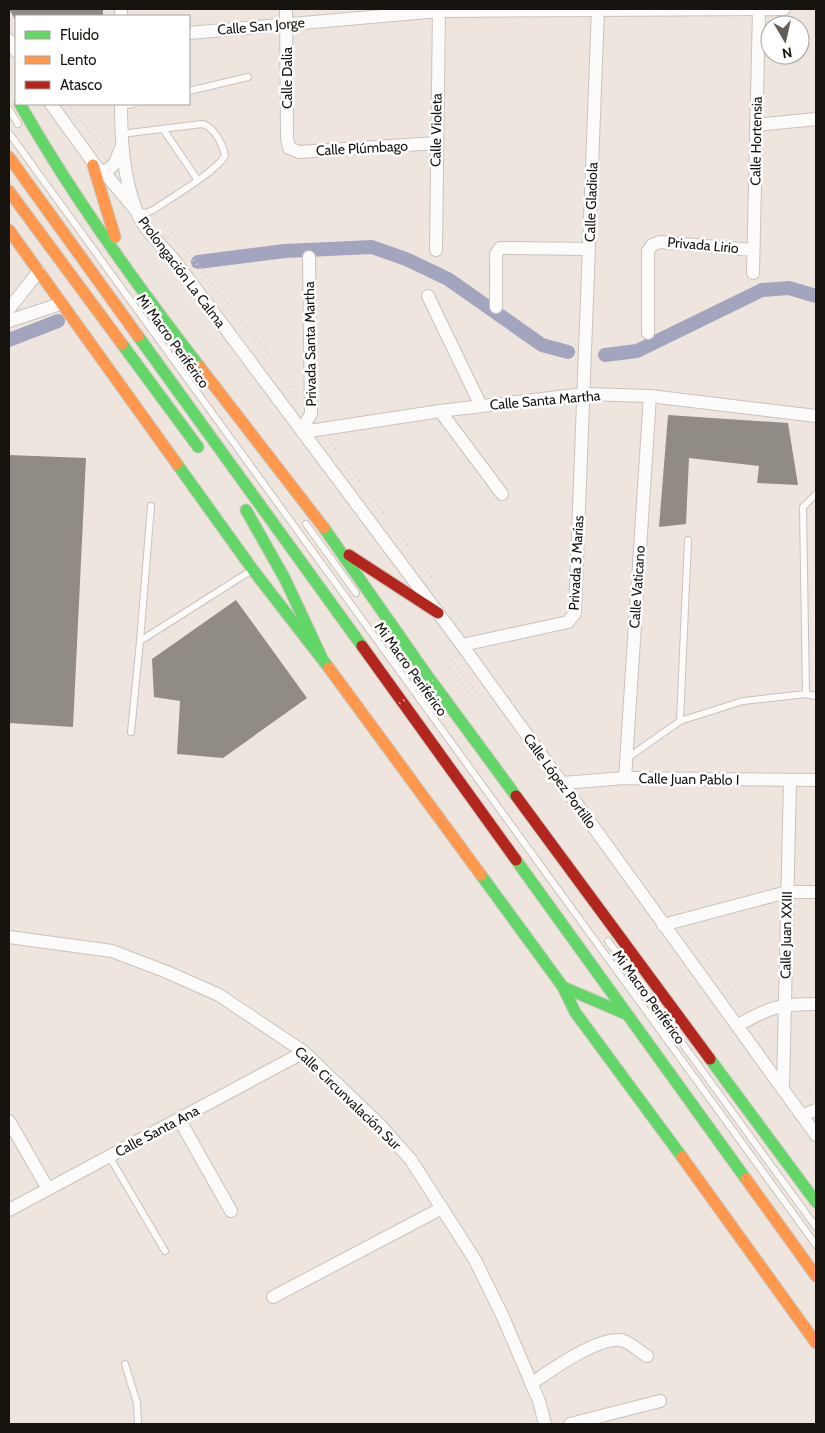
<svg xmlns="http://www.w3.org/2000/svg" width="825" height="1433" viewBox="0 0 825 1433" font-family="Cabin,sans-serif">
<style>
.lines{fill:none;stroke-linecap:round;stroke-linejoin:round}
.canal{stroke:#a3a5be;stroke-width:14}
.building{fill:#918b85}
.lane-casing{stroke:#c9c3bc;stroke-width:8}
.street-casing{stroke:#c9c3bc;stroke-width:14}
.fast-casing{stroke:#c9c3bc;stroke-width:13}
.slow-casing{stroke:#c9c3bc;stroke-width:13}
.jam-casing{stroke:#c9c3bc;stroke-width:13}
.path{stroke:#d7d5d3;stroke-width:2.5;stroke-dasharray:1 4;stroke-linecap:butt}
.lane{stroke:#fcfbfa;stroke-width:6}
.street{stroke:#fcfbfa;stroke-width:12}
.fast{stroke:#63d668;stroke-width:11}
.slow{stroke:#ff974d;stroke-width:11}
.jam{stroke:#b3261e;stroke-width:11}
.path-bridge{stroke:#d7d5d3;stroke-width:2.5;stroke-dasharray:1 4;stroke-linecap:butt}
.labels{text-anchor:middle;stroke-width:5;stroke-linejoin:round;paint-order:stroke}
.street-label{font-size:14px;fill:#17130e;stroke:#fff}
</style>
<rect width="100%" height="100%" fill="#eee6de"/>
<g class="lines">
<g class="canal">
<path d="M198 262 285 251 372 247 406 259 448 279 542 345 568 352"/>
<path d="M9 340 58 321"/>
<path d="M605 355 637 351 762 290 789 288 816 296"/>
</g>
</g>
<g class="building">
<path d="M9 9H103V16H16V21Z"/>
<path d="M668 415 788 423 798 485 757 483 759 466 689 458 686 524 659 527Z"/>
<path d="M9 455 86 458 73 727 9 723Z"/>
<path d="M236 600 307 698 223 758 177 754 180 701 154 697 152 659Z"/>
</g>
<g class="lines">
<defs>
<g id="lane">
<path d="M189 91 248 77"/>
<path d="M121 106 133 104"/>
<path d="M9 109 18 124"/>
<path d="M163 129 197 179"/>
<path d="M9 133 816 1245"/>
<path d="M121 134 202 124C214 126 223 145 225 156 213 174 172 197 153 210L146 213 136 210"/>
<path d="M306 524 356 593"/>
<path d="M140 641 151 506"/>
<path d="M806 694 803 507 816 494"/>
<path d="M680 721 688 540"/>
<path d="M131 732 140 641 252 570"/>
<path d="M626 759 680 721 743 701 806 694 816 696"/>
<path d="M608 941 816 1227"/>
<path d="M109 1156 165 1251"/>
<path d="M125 1364 137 1403 138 1424"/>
</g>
<g id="street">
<path d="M121 9V16"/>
<path d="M286 9 287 138 289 148 299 152 436 143"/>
<path d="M189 33 439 11 784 9"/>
<path d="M9 40 16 51"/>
<path d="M51 104 98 169 103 171 108 170 115 163 121 148"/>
<path d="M121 104C121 139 123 176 136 210 143 229 162 246 175 261L462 645 816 1135"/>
<path d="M756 125 816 119"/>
<path d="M103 171 134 208"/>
<path d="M436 250 439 9"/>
<path d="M753 273 759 9"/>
<path d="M428 296 481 406"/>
<path d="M496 307V254L500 248 589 249"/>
<path d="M9 309 39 271"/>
<path d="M9 321 60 304"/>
<path d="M648 333V251L652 245 660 242 753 250"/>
<path d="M440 411 502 494"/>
<path d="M302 429 311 414 309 257"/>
<path d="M303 432 440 411 584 394 650 396 816 416"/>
<path d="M462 645 568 622 575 613 598 9"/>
<path d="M625 778 650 396"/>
<path d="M562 783 625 778 816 780"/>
<path d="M663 925 787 892H816"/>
<path d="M9 937 112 951 167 972 219 995 304 1052 380 1125 411 1160 475 1260 503 1317 539 1401 545 1424"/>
<path d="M738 1025C771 1007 779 1004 816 1004"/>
<path d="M783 1089 790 780"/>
<path d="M803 1115 816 1110"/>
<path d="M179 1119 231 1211"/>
<path d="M9 1121 48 1189"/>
<path d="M9 1210 304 1052"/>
<path d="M273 1297 442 1208"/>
<path d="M531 1384C549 1371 603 1333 624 1341 632 1344 640 1352 647 1356"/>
<path d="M570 1424 660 1401"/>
</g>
<g id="fast">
<path d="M20 104C72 196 135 283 199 366"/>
<path d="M138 336 362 646"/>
<path d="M122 344 198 447"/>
<path d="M177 464 253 570 329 668"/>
<path d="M246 510 285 579 321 656"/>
<path d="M324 528 424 671 516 796"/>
<path d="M516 860 746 1179"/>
<path d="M481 875 563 987 575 1012 682 1157"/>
<path d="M563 987 626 1014"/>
<path d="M710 1059 816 1202"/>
</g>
<g id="slow">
<path d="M9 157 138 336"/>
<path d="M93 165 115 237"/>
<path d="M9 191 122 344"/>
<path d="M9 230 177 464"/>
<path d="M199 366 324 528"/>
<path d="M329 668 481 875"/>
<path d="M682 1157 816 1343"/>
<path d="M746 1179 816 1276"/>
</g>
<g id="jam">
<path d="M349 555 438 613"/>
<path d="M362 646 516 860"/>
<path d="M516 796 710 1059"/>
</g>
</defs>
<use href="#lane" class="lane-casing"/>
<use href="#street" class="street-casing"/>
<use href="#fast" class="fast-casing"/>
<use href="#slow" class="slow-casing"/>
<use href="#jam" class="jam-casing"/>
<g class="path">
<path d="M9 14 16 25"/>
<path d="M68 104 106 151"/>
<path d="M159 217 259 342 298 397"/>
<path d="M329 440 444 594"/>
<path d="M457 613 469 631"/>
<path d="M450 668 471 696 475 692 452 660 456 656"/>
<path d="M686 931 746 1008"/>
<path d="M760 1026 772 1041"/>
<path d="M797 1073 813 1098"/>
</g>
<use href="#lane" class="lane"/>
<use href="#street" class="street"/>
<use href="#fast" class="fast"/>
<use href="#slow" class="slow"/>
<use href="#jam" class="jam"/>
<path class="path-bridge" d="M383 715 450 668"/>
</g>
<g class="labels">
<g class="street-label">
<text transform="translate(261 26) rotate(-5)" y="5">Calle San Jorge</text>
<text transform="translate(287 78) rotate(-90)" y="5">Calle Dalia</text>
<text transform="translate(436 130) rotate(-89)" y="5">Calle Violeta</text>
<text transform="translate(756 141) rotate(-89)" y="5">Calle Hortensia</text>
<text transform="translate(362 148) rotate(-3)" y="5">Calle Plúmbago</text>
<text transform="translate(591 202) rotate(-88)" y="5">Calle Gladiola</text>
<text transform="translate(703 245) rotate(5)" y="5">Privada Lirio</text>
<text transform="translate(182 272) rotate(53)" y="5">Prolongación La Calma</text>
<text transform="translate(173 341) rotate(54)" y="5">Mi Macro Periférico</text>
<text transform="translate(310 344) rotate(-91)" y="5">Privada Santa Martha</text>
<text transform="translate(545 400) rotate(-5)" y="5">Calle Santa Martha</text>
<text transform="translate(576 563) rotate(-87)" y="5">Privada 3 Marías</text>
<text transform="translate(637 587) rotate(-86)" y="5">Calle Vaticano</text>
<text transform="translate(411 669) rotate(54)" y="5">Mi Macro Periférico</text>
<text transform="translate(689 779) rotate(1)" y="5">Calle Juan Pablo I</text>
<text transform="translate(560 781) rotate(54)" y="5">Calle López Portillo</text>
<text transform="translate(786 935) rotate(-89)" y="5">Calle Juan XXIII</text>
<text transform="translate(649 997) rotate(54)" y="5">Mi Macro Periférico</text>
<text transform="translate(348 1098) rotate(44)" y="5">Calle Circunvalación Sur</text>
<text transform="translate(157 1131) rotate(-28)" y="5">Calle Santa Ana</text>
</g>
</g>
<rect width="825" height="1433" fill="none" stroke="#17130e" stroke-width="20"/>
<rect x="15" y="15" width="175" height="90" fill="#ffffff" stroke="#a2a19f"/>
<rect x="25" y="31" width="25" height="8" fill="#63d668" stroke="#a2a19f"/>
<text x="60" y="40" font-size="15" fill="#17130e">Fluido</text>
<rect x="25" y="56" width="25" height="8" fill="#ff974d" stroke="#a2a19f"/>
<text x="60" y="65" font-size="15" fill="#17130e">Lento</text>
<rect x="25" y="81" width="25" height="8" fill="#b3261e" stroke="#a2a19f"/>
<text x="60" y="90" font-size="15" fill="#17130e">Atasco</text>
<g transform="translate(785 40) rotate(171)"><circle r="24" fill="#ffffff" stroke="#a2a19f"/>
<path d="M0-4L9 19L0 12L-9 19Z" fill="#625d57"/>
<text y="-8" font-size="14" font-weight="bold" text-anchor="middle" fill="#17130e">N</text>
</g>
</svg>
